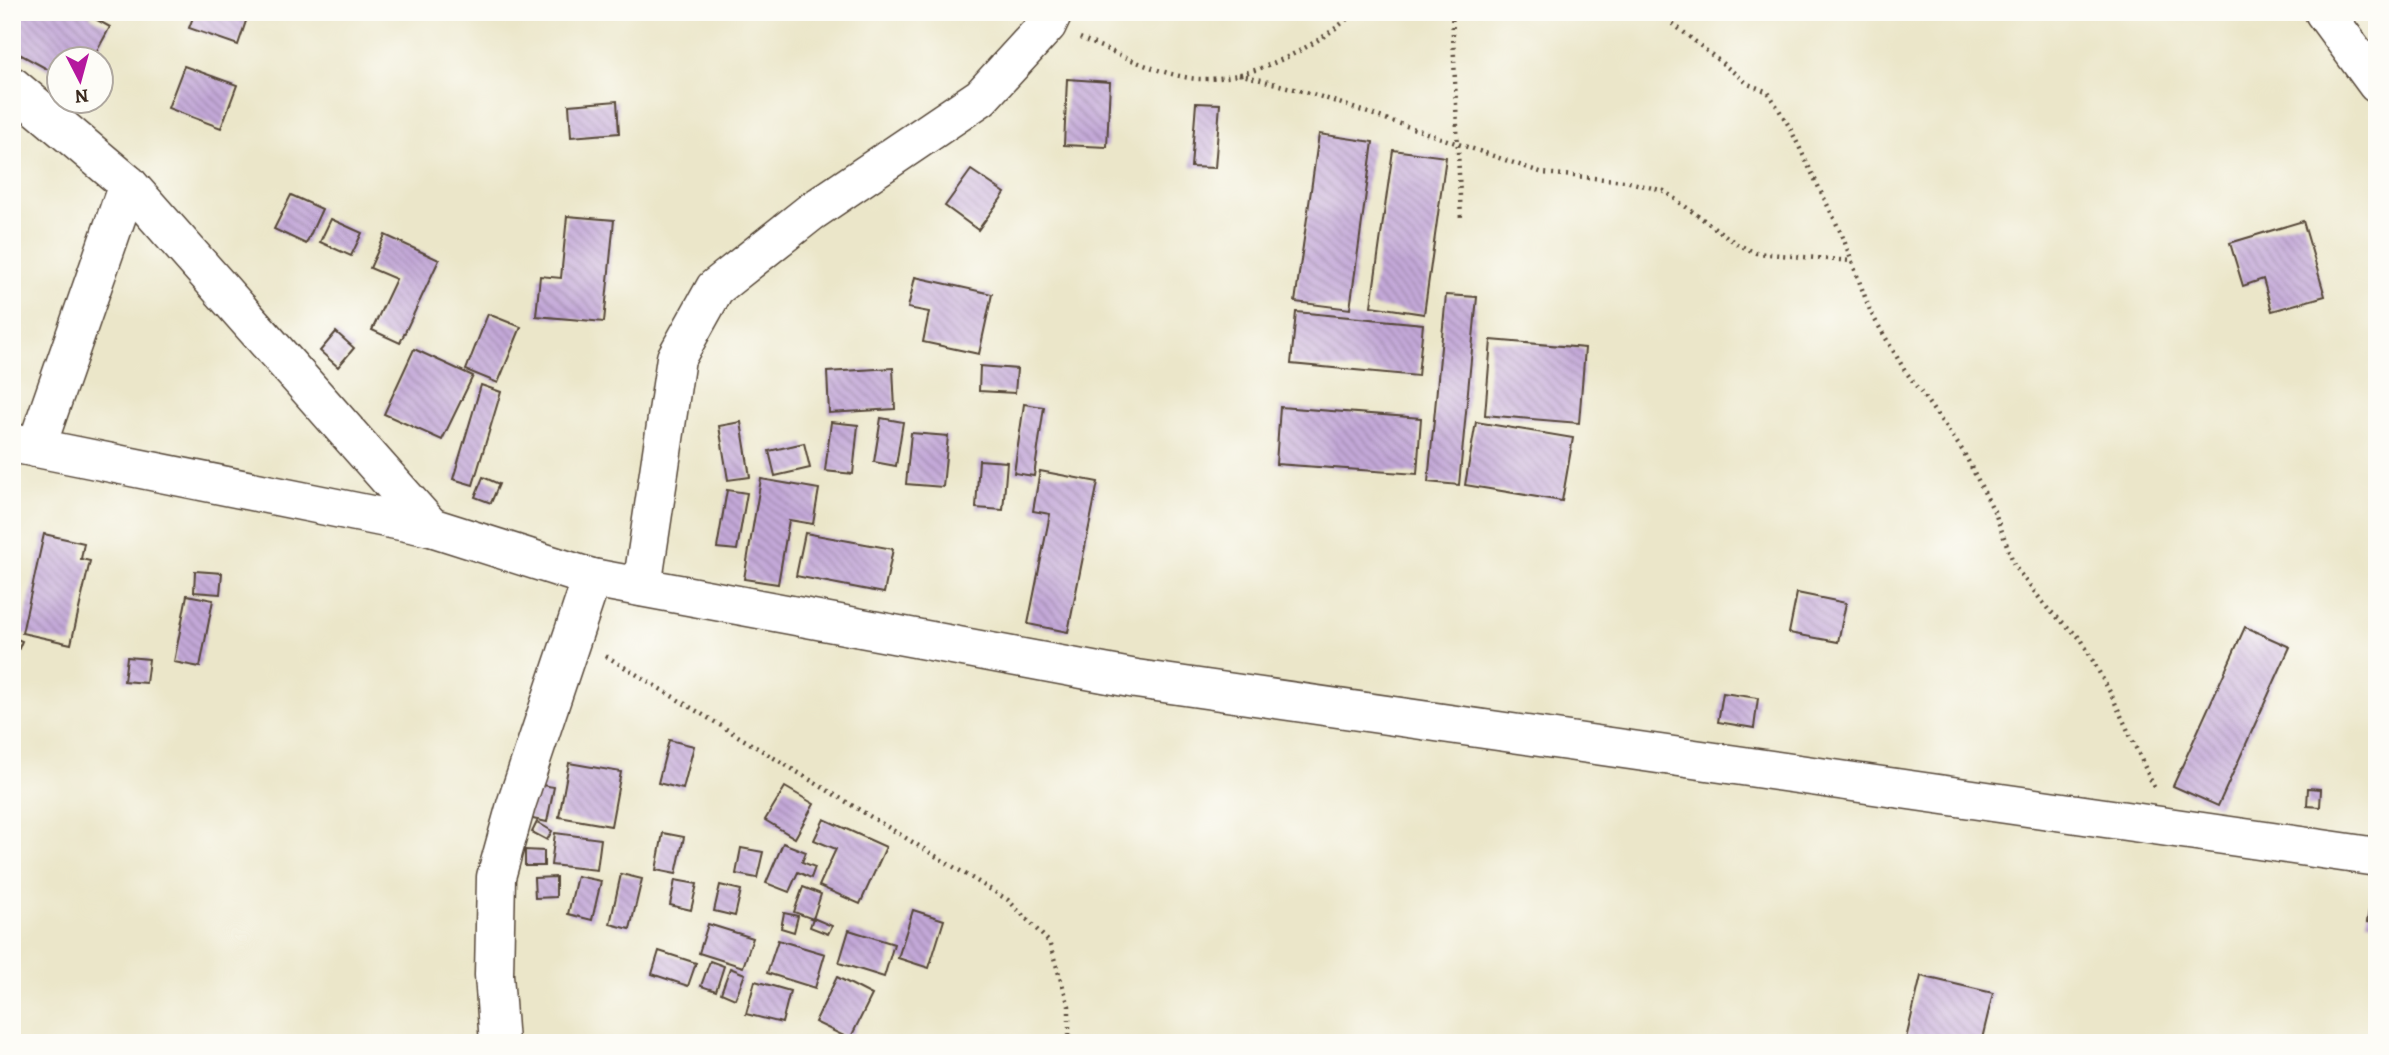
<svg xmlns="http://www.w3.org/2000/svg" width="2389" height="1055" viewBox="0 0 2389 1055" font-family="Alegreya,serif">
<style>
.building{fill:url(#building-back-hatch)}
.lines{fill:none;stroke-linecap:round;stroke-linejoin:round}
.minor-casing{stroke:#554638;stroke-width:41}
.path{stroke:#554638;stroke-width:4.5;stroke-dasharray:2 5;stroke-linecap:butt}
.minor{stroke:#fff;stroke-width:38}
</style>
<defs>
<pattern id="building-back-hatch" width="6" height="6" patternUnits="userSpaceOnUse" patternTransform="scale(1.75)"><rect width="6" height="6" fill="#c3a8d8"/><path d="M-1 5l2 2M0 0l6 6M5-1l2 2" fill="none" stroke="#a089af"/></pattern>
</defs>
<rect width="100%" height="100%" fill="#fdfcf7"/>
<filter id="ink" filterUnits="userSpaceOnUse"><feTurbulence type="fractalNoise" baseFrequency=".0143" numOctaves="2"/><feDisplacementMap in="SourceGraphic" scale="14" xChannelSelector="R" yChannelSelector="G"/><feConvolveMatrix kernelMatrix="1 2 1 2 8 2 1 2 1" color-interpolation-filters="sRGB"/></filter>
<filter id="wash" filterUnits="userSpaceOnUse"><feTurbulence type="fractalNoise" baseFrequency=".00686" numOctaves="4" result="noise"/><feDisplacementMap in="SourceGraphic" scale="28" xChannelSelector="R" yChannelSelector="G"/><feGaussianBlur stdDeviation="1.57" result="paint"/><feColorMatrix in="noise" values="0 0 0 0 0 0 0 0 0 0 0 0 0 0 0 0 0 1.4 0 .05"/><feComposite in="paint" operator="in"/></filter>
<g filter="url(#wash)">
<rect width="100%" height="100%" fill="#ebe6c9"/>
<g id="blocks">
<g class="building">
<path d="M12 12H92L90 16 110 27 92 60H60V76L12 50Z"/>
<path d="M195 12H249L238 45 189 28Z"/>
<path d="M184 66 237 85 221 128 168 108Z"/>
<path d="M1067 79 1110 82 1107 147 1064 145Z"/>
<path d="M617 101 619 133 571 137 569 105Z"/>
<path d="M1196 103 1220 104 1215 168 1191 167Z"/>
<path d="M1319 134 1373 142 1350 309 1295 302Z"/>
<path d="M1393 150 1446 157 1424 314 1371 306Z"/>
<path d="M971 170 1005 193 978 230 945 206Z"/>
<path d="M291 195 322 209 306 244 274 229Z"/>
<path d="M567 216 614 220 604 322 536 316 540 276 561 278Z"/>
<path d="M331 219 362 233 351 256 320 242Z"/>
<path d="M2303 221 2325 296 2272 311 2263 279 2243 286 2230 243Z"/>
<path d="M385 235 439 260 400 343 372 330 396 279 370 268Z"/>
<path d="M915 277 992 294 979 354 923 342 929 312 908 308Z"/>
<path d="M1446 295 1477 297 1459 485 1428 482Z"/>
<path d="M1296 312 1423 324 1418 376 1291 364Z"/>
<path d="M488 314 521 327 498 383 466 370Z"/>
<path d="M336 332 354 348 338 367 320 351Z"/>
<path d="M1491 340 1585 348 1579 423 1485 415Z"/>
<path d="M414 349 473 376 442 440 384 414Z"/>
<path d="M980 366 1017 369 1015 393 979 391Z"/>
<path d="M893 368 895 409 829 413 827 372Z"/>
<path d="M481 385 501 392 473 485 453 479Z"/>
<path d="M1024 404 1044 407 1034 476 1014 473Z"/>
<path d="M1280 407 1421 418 1417 474 1276 464Z"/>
<path d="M881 418 903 422 896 466 874 462Z"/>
<path d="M741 422 750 477 728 480 719 426Z"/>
<path d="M831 422 858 425 853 474 825 471Z"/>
<path d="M1476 422 1573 438 1562 501 1465 485Z"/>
<path d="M911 433 948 436 943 487 906 484Z"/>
<path d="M804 443 810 468 775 476 769 451Z"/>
<path d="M979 460 1007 462 1003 510 976 508Z"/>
<path d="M1040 471 1098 482 1068 632 1028 624 1050 514 1033 511Z"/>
<path d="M483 477 499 484 491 503 475 497Z"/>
<path d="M761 479 819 489 813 524 789 520 778 584 744 579Z"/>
<path d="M727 490 747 493 737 550 717 548Z"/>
<path d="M805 533 893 549 884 593 796 576Z"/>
<path d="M44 534 84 543 81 559 90 561 71 644 22 633Z"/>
<path d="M195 571 222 573 220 594 194 592Z"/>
<path d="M1797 593 1846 603 1838 642 1789 633Z"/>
<path d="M187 595 213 600 200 667 174 662Z"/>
<path d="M2245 627 2290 647 2218 806 2173 786Z"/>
<path d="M12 637 22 641 12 665Z"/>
<path d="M127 657 149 659 146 683 124 681Z"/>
<path d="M1723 693 1758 698 1754 728 1718 722Z"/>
<path d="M669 740 694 746 683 789 658 783Z"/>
<path d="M569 763 621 772 611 826 559 817Z"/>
<path d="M535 784 554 787 547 822 528 818Z"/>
<path d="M785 787 814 804 795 838 765 820Z"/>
<path d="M2308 788 2321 789 2320 807 2307 806Z"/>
<path d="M824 819 886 847 860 904 819 886 836 849 814 840Z"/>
<path d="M537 822 552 831 547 840 532 832Z"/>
<path d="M555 833 601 839 597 870 551 865Z"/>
<path d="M663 833 684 837 676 874 656 870Z"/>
<path d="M783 843 806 852 802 862 815 867 811 878 798 872 789 892 766 883Z"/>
<path d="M741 848 763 852 757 878 736 874Z"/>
<path d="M525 850 544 851V866H525Z"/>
<path d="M621 874 642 879 630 929 610 924Z"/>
<path d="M577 876 601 881 592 920 568 914Z"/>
<path d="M556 877V897L535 898 534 878Z"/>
<path d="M675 880 697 884 691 910 670 905Z"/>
<path d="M720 885 741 890 735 916 714 911Z"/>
<path d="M2373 885H2377V923L2367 922Z"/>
<path d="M803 887 821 894 813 919 794 912Z"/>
<path d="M913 910 944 920 929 968 898 958Z"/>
<path d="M784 913 798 916 794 932 781 928Z"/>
<path d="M813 918 832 926 828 934 810 927Z"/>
<path d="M708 924 753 938 743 967 699 953Z"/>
<path d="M849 930 894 944 884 977 839 963Z"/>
<path d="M778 940 825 954 815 988 767 973Z"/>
<path d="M659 951 696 963 688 986 652 974Z"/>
<path d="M710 961 724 966 716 991 701 986Z"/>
<path d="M730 968 745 974 735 999 721 993Z"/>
<path d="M1921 976 1993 993 1981 1043H1905Z"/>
<path d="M837 977 872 995 850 1039 815 1022Z"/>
<path d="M755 981 790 991 782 1023 746 1014Z"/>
</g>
</g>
</g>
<g filter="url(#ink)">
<use href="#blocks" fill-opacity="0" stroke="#554638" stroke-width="2"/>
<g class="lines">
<defs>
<g id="minor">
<path d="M2324 12 2377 84"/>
<path d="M12 86 128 184 431 527"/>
<path d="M12 443 431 527 592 578 1136 679 2377 857"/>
<path d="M36 448 128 184"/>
<path d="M642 587 676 358 715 288 811 212 981 97 1047 25 1053 12"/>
<path d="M499 1043 494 975 496 877 516 805 592 578"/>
</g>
</defs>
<use href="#minor" class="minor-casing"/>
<g class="path">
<path d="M1452 12 1461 220"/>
<path d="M1665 12 1672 23 1748 84 1768 92 1789 126 1842 235 1871 313 1904 369 1963 451 1995 513 2015 567 2048 609 2081 639 2111 694 2155 789"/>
<path d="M1080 38C1115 52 1153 72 1190 78 1242 86 1318 47 1355 12"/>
<path d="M1239 74 1313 94 1543 173 1625 181 1664 191 1737 244 1756 253 1852 261"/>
<path d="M606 656 1008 900 1049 942 1069 1006V1043"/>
</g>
<use href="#minor" class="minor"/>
</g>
</g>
<rect width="2389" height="1055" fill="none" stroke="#fdfcf7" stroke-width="42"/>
<g transform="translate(80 80) rotate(174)"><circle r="33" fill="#fdfcf7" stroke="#afa8a0" stroke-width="2"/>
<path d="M0-5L12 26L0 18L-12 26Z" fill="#b5179e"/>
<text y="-10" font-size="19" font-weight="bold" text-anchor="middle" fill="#3b2a1e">N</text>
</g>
</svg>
